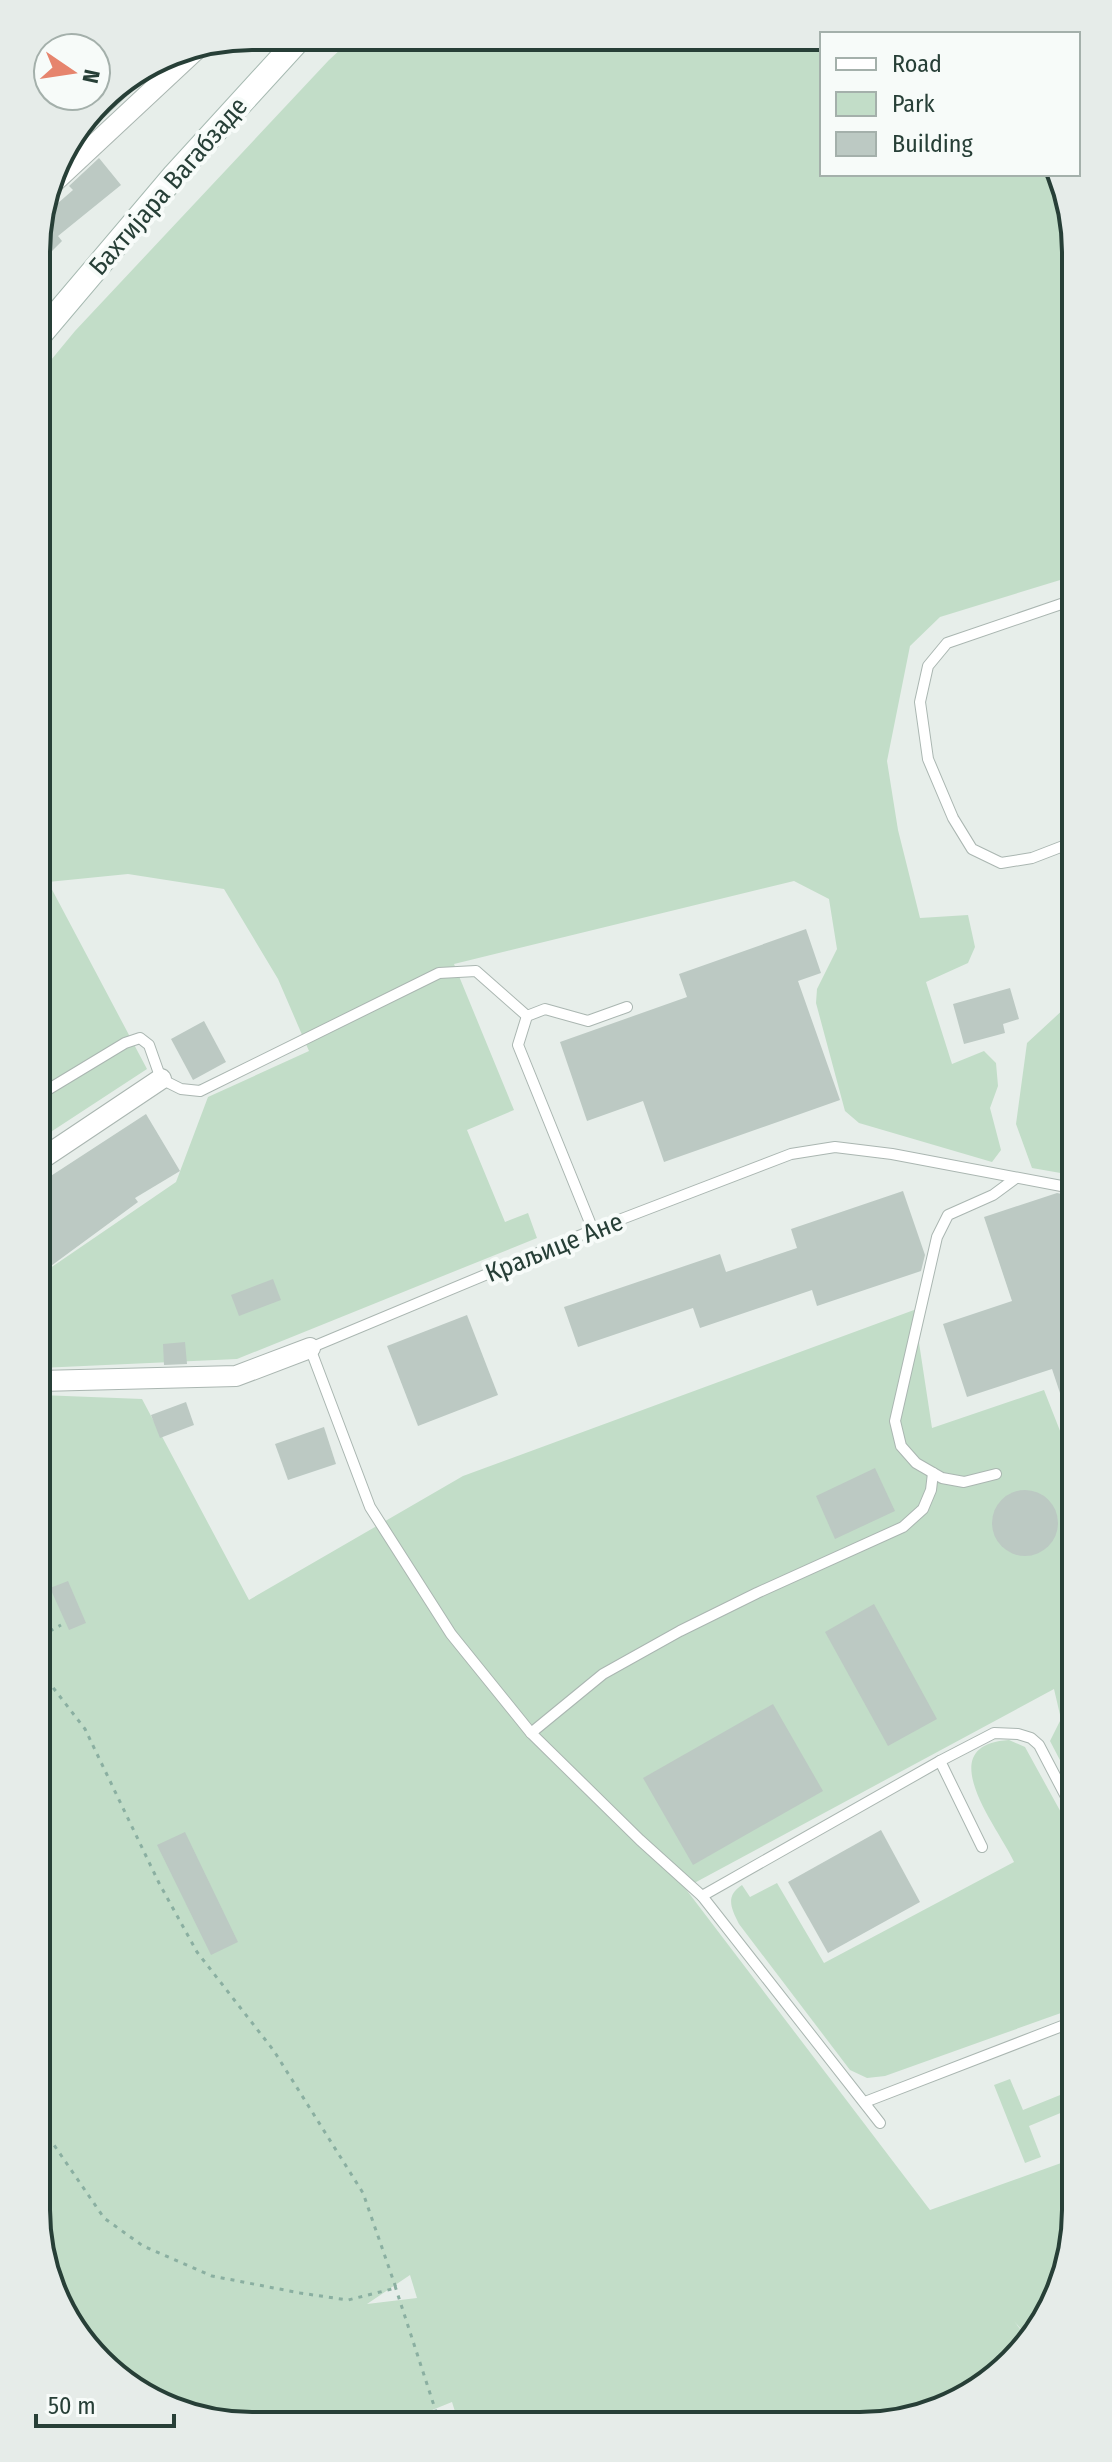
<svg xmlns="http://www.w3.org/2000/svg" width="1112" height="2462" viewBox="0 0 1112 2462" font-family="'Fira Sans Condensed',sans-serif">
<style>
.green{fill:#c2ddc8;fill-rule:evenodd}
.building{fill:#bcc9c3}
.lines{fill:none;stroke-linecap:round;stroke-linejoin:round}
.lane-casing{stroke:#aab6b1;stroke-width:12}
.street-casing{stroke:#aab6b1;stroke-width:22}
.secondary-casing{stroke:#a6b9b1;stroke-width:26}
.path{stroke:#8aafa1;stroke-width:3;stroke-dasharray:4 6;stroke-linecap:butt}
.lane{stroke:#fff;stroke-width:10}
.street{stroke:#fff;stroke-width:20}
.secondary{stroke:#fff;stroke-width:24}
.labels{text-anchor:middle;stroke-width:8;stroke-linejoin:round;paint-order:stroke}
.street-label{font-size:26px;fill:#273f37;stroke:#f7fbf9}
.rim{fill:none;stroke:#273f37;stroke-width:4}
</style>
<rect width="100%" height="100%" fill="#e7eeea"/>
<g class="green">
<path d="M354 37 822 40V174H1055L1069 196 1070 577 940 617 910 646 887 761 898 830 920 918 968 915 975 947 968 963 926 982 952 1064 984 1051 996 1063 998 1086 990 1108 1001 1150 992 1162 859 1123 845 1111 816 1003 817 989 837 949 829 899 794 881 454 964 514 1110 467 1130 505 1222 528 1213 537 1238 237 1359 40 1368V1275L176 1182 208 1097 309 1051 278 979 224 889 128 874 48 882 147 1069 40 1139 37 377 75 331 329 60Z"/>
<path d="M1071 885 1072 1175 1032 1168 1016 1124 1027 1043 1066 1007 1067 886Z"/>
<path d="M914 1310 932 1428 1044 1390 1073 1464V1570L1064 1583 1073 1606 1074 1787 1050 1741 1061 1719 1054 1689 685 1888 930 2210 1075 2158V2224L1031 2341 1014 2321 1030 2342 980 2389 916 2419 458 2421 452 2402 405 2421 364 2414 354 2421 211 2422 109 2372 44 2266 40 1395 142 1399 249 1600 463 1476ZM410 2275 417 2298 367 2304Z"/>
<path d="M1009 1740 1025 1747 1074 1836 1075 2008 885 2076 867 2078 850 2070 739 1924C731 1908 725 1896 742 1885L750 1897 777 1883 824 1963 1014 1862C999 1828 929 1745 1009 1740Z"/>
<path d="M1010 2079 1023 2110 1075 2089V2107L1029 2126 1041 2157 1025 2163 994 2085Z"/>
</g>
<g class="building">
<path d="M117 86 127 96 57 162 101 102Z"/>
<path d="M99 158 121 185 58 236 62 241 37 266 36 238 42 217 73 190 69 186Z"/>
<path d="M806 929 821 973 798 981 840 1100 664 1162 643 1101 587 1121 560 1042 687 997 679 974Z"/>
<path d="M1010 988 1019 1019 1003 1024 1005 1033 964 1044 953 1004Z"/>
<path d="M204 1021 226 1062 193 1080 171 1039Z"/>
<path d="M146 1114 180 1171 135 1198 138 1202 40 1274V1183Z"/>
<path d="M903 1191 925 1255 921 1271 817 1306 812 1290 700 1328 693 1308 578 1347 564 1307 720 1254 726 1272 797 1248 791 1229Z"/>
<path d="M1057 1193 1062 1194 1072 1225 1073 1422 1070 1423 1052 1369 967 1397 943 1324 1012 1301 984 1217Z"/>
<path d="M273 1279 281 1300 239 1316 231 1295Z"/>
<path d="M467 1315 498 1395 418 1426 387 1346Z"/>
<path d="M185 1342 187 1364 164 1365 163 1344Z"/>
<path d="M186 1402 194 1425 160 1438 151 1415Z"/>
<path d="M324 1427 336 1464 288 1480 275 1444Z"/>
<path d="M875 1468 895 1511 835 1539 816 1496Z"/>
<circle cx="1025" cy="1523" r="33"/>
<path d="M68 1581 86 1623 69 1630 50 1588Z"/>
<path d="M874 1604 937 1719 888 1746 825 1632Z"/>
<path d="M773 1704 823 1791 693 1865 643 1778Z"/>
<path d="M881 1830 920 1902 828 1953 788 1882Z"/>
<path d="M185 1832 238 1942 211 1955 157 1845Z"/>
</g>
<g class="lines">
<defs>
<g id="lane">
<path d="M1070 601 947 643 928 666 920 702 928 759 953 818 972 849 1001 863 1032 858 1071 843"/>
<path d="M39 1095 125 1043 140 1038 149 1045 161 1079 181 1089 200 1091 439 973 476 971 527 1016"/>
<path d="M593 1230 518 1045 527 1016 545 1009 588 1021 627 1007"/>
<path d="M996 1474 964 1482 942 1478 916 1463 901 1446 895 1421 937 1237 948 1215 993 1195 1016 1178"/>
<path d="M531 1733 603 1674 680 1631 757 1593 903 1527 923 1509 931 1490 933 1473"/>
<path d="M940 1761 982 1847"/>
<path d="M702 1896 640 1840 531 1733 451 1634 370 1507 310 1348 593 1230 791 1154 835 1147 892 1154 1072 1188"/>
<path d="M865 2102 1075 2021"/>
<path d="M880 2123 702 1896 940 1761 994 1733 1018 1734 1031 1738 1039 1745 1074 1812"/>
</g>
<g id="street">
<path d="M51 185 200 46"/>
<path d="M40 1160 161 1079"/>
<path d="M40 1381 236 1376 310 1348"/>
</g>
<path id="secondary" d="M37 338 175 175 302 36"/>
</defs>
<use href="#lane" class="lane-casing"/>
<use href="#street" class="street-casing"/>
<use href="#secondary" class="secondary-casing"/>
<g class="path">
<path d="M39 896 46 893"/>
<path d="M41 1636 61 1625"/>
<path d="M41 1672 85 1729 159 1883 197 1952 274 2051 363 2193 396 2288 348 2300 300 2293 212 2276 143 2246 104 2218 43 2129"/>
<path d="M395 2286 439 2421"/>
</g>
<use href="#lane" class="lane"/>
<use href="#street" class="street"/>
<use href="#secondary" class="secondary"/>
</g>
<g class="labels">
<g class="street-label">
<text transform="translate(168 186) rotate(-49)" y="9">Бахтијара Вагабзаде</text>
<text transform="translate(554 1247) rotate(-22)" y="9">Краљице Ане</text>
</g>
</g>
<path d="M0 0H1112V2462H0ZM252 50H860A202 202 0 0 1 1062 252V2210A202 202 0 0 1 860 2412H252A202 202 0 0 1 50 2210V252A202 202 0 0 1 252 50Z" fill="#e6ece9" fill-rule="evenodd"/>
<path class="rim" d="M252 50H860A202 202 0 0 1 1062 252V2210A202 202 0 0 1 860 2412H252A202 202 0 0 1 50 2210V252A202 202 0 0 1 252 50Z"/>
<rect x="820" y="32" width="260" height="144" fill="#f7fbf9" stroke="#a4b0ab" stroke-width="2"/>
<rect x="836" y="58" width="40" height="12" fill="#ffffff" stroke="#a4b0ab" stroke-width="2"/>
<text x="892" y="72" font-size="24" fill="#273f37">Road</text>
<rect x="836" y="92" width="40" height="24" fill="#c2ddc8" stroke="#a4b0ab" stroke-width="2"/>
<text x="892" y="112" font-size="24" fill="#273f37">Park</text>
<rect x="836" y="132" width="40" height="24" fill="#bcc9c3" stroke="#a4b0ab" stroke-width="2"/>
<text x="892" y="152" font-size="24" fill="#273f37">Building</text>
<g transform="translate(72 72) rotate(103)"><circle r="38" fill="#f7fbf9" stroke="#a4b0ab" stroke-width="2"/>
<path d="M0-6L14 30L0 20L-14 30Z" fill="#e6846d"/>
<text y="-12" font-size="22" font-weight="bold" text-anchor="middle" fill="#273f37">N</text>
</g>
<path d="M36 2414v12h138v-12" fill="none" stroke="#273f37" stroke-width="4"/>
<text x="48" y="2414" font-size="24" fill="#273f37" stroke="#f7fbf9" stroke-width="6" paint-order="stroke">50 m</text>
</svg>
